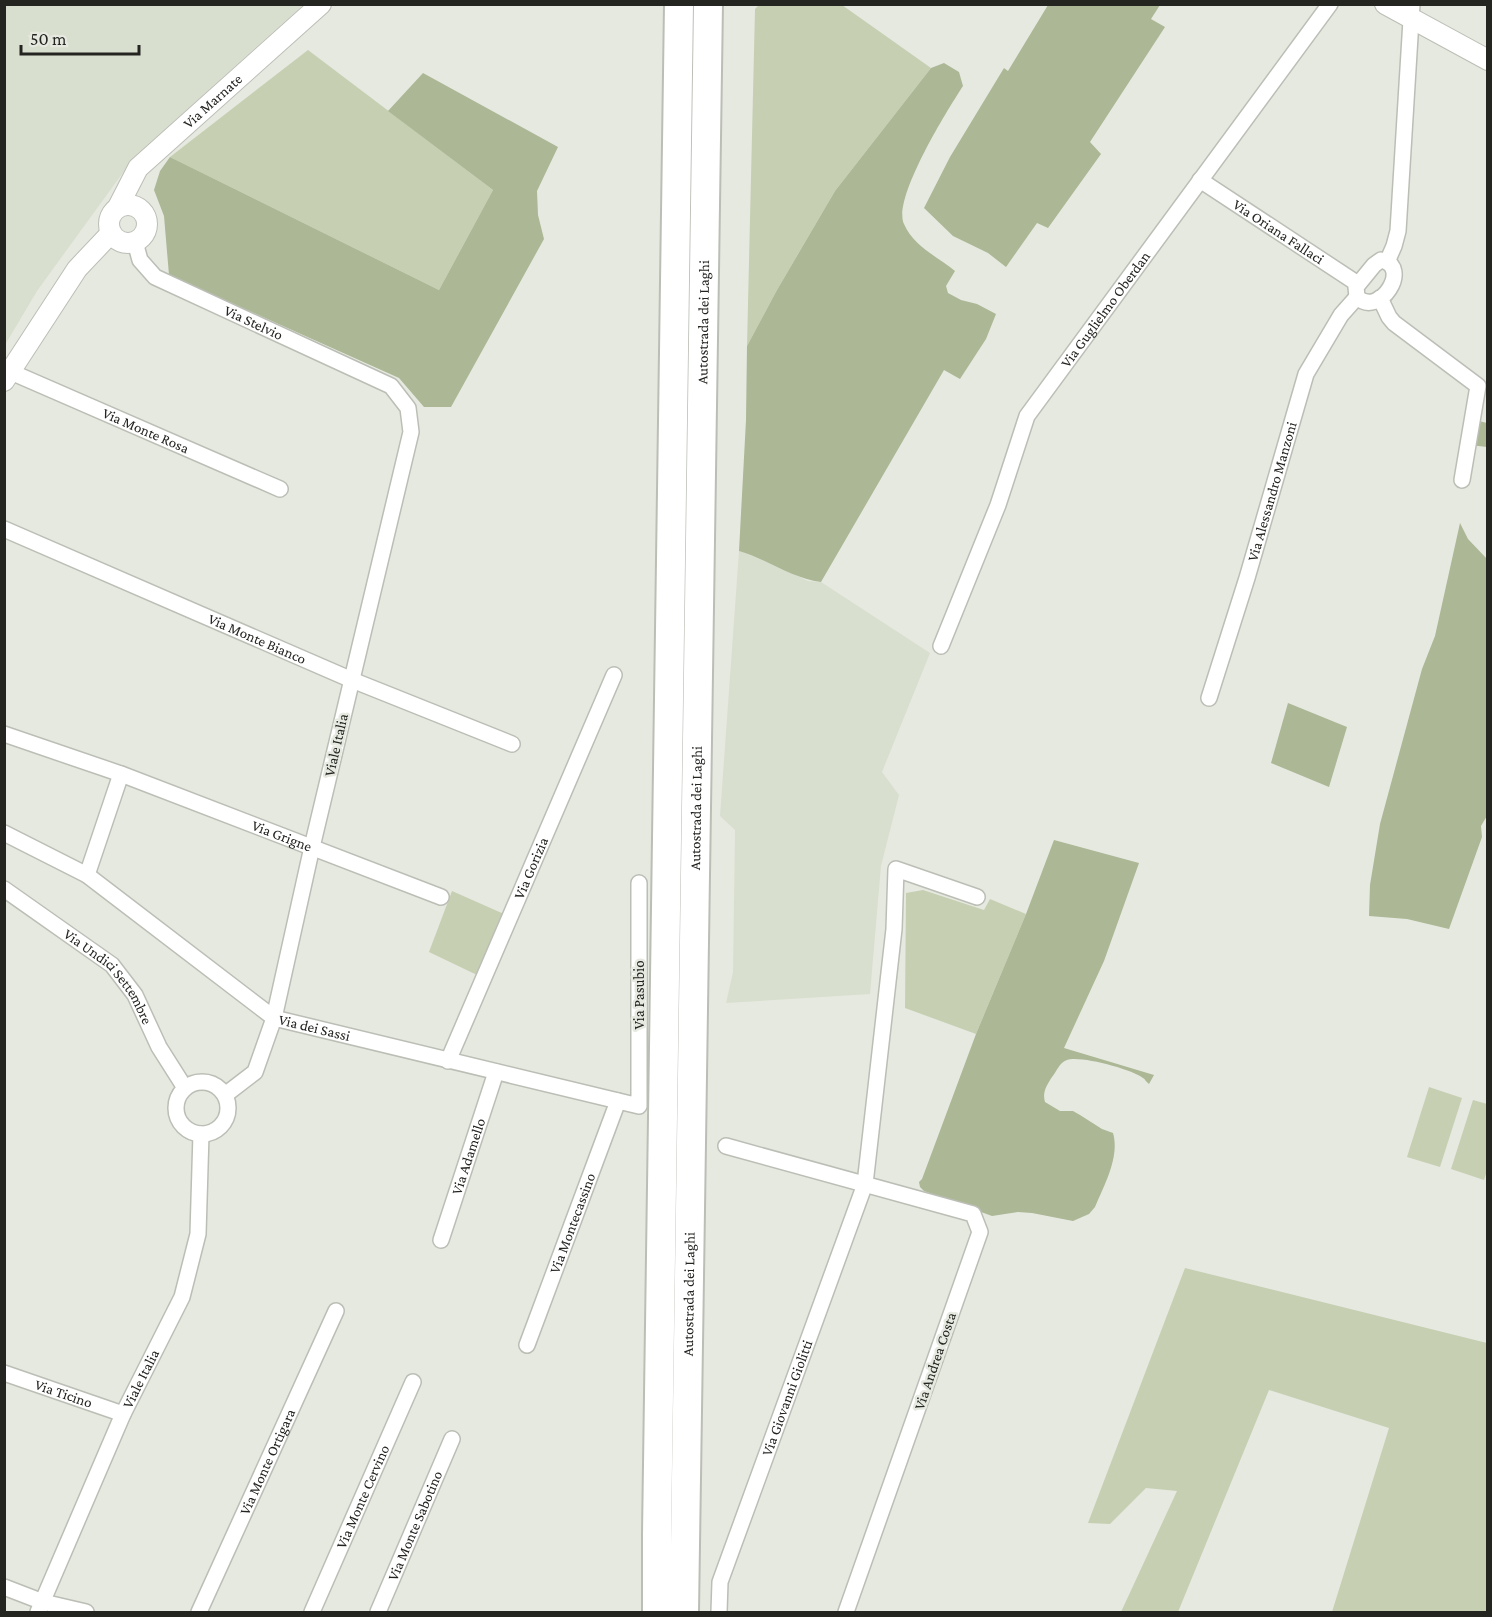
<svg xmlns="http://www.w3.org/2000/svg" width="1492" height="1617" viewBox="0 0 1492 1617" font-family="'Crimson Pro',serif">
<style>
.built{fill:#d9dfcf}
.green{fill:#c6cfb2}
.forest{fill:#acb795}
.lines{fill:none;stroke-linecap:round;stroke-linejoin:round}
.minor-casing{stroke:#bbbeb5;stroke-width:18}
.tertiary-casing{stroke:#bbbeb5;stroke-width:22}
.motorway-casing{stroke:#bbbeb5;stroke-width:32}
.minor{stroke:#fff;stroke-width:15}
.tertiary{stroke:#fff;stroke-width:20}
.motorway{stroke:#fff;stroke-width:28}
.labels{text-anchor:middle;stroke-width:5;stroke-linejoin:round;paint-order:stroke}
.street-label{font-size:15px;fill:#242521;stroke:#e6e9e0}
</style>
<rect width="100%" height="100%" fill="#e6e9e0"/>
<g class="built">
<path d="M5 5H303L135 156 37 291 5 345Z"/>
<path d="M739 551 757 556 808 581 821 582 930 653 882 772 899 795 881 866 870 994 726 1003 733 972 735 830 720 816Z"/>
</g>
<g class="green">
<path d="M759 5H842L931 68 835 191 777 290 747 346 755 9Z"/>
<path d="M308 50 493 190 439 290 170 157Z"/>
<path d="M923 890 984 910 990 899 1026 914 976 1034 905 1008 906 893Z"/>
<path d="M452 891 504 914 477 975 429 952Z"/>
<path d="M1429 1087 1462 1098 1440 1167 1407 1157Z"/>
<path d="M1473 1100 1487 1104 1488 1168 1484 1180 1451 1169Z"/>
<path d="M1185 1268 1487 1343V1612H1332L1389 1428 1269 1390 1178 1612H1121L1177 1491 1146 1488 1110 1524 1088 1523Z"/>
</g>
<g class="forest">
<path d="M1048 5H1160L1151 19 1165 27 1090 142 1101 154 1048 228 1037 223 1006 267 988 253 953 236 924 208 950 157 1004 68 1008 71Z"/>
<path d="M944 63 959 72 963 86C948 109 892 199 904 224 914 247 937 256 955 271L946 286 948 293 961 300 977 304 996 314 986 339 960 379 944 370 821 582C793 579 767 559 739 551L746 420 747 346 777 290 835 191 931 68Z"/>
<path d="M423 73 558 147 537 191 538 215 544 239 451 407H424L399 378 169 275 164 216 154 190 160 171 170 157 439 290 493 190 388 111Z"/>
<path d="M1479 421 1487 423V447L1470 445Z"/>
<path d="M1460 523 1468 539 1487 559 1488 814 1481 826 1482 837 1449 929 1407 919 1369 916 1370 885 1380 824 1422 669 1435 636Z"/>
<path d="M1288 703 1347 727 1329 787 1271 763Z"/>
<path d="M1054 840 1139 863 1104 961 1064 1048 1154 1075 1149 1084C1146 1082 1145 1079 1143 1078 1132 1069 1079 1055 1067 1060 1059 1063 1057 1071 1052 1077 1047 1085 1042 1092 1045 1102L1060 1111H1073L1080 1115 1102 1129 1113 1133C1120 1157 1104 1185 1095 1207L1089 1214 1073 1221 1032 1213 1018 1212 992 1216 924 1191 920 1187 919 1182 922 1179 976 1034 1026 914Z"/>
</g>
<g class="lines">
<defs>
<g id="minor">
<path id="s1" d="M1200 180 1358 284"/>
<path id="s2" d="M135 242 140 260 155 277 391 386 408 408 411 432 312 847 274 1018 255 1072 225 1095"/>
<path d="M1381 260C1413 266 1379 319 1357 297L1356 287 1374 265Z"/>
<path d="M1387 262 1394 246 1398 231 1412 4"/>
<path d="M1380 298 1389 317 1394 323 1478 386 1462 480"/>
<path id="s3" d="M11 372 280 489"/>
<path id="s4" d="M4 529 352 680 512 744"/>
<path id="s5" d="M941 646 998 505 1027 416 1330 4"/>
<path id="s6" d="M1209 698 1247 578 1306 374 1341 315 1357 297"/>
<path id="s7" d="M4 734 121 774 441 897"/>
<path id="s8" d="M4 833 87 875 274 1018 639 1106V883"/>
<path d="M87 875 121 774"/>
<path id="s9" d="M4 889 112 965 135 995 159 1047 185 1088"/>
<path id="s10" d="M448 1061 614 675"/>
<circle cx="202" cy="1108" r="26"/>
<path d="M726 1146 973 1214 980 1232 846 1612"/>
<path id="s11" d="M441 1240 496 1072"/>
<path id="s12" d="M527 1345 618 1101"/>
<path id="s13" d="M4 1373 123 1414"/>
<path d="M4 1587 43 1602 86 1612"/>
<path id="s14" d="M38 1612 123 1414 182 1297 198 1234 201 1134"/>
<path id="s15" d="M199 1612 336 1311"/>
<path id="s16" d="M312 1612 413 1382"/>
<path id="s17" d="M378 1612 452 1439"/>
<path id="s18" d="M719 1612 720 1582 865 1184 894 929 896 869 977 897"/>
</g>
<g id="tertiary">
<path d="M1385 4 1488 60"/>
<circle cx="128" cy="224" r="19"/>
<path id="s19" d="M118 207 138 168 321 4"/>
<path d="M4 381 77 269 111 233"/>
</g>
<g id="motorway">
<path d="M657 1612V1534L679 4"/>
<path id="s20" d="M684 1612 708 4"/>
</g>
</defs>
<use href="#minor" class="minor-casing"/>
<use href="#tertiary" class="tertiary-casing"/>
<use href="#motorway" class="motorway-casing"/>
<use href="#minor" class="minor"/>
<use href="#tertiary" class="tertiary"/>
<use href="#motorway" class="motorway"/>
</g>
<g class="labels">
<g class="street-label">
<text dy="5" stroke="none"><textPath href="#s19" startOffset="144">Via Marnate</textPath></text>
<text dy="5" stroke="none"><textPath href="#s1" startOffset="94">Via Oriana Fallaci</textPath></text>
<text dy="5" stroke="none"><textPath href="#s5" startOffset="378">Via Guglielmo Oberdan</textPath></text>
<text dy="5" stroke="none"><textPath href="#s2" startOffset="150">Via Stelvio</textPath></text>
<text dy="5" stroke="none"><textPath href="#s20" startOffset="1290">Autostrada dei Laghi</textPath></text>
<text dy="5" stroke="none"><textPath href="#s3" startOffset="147">Via Monte Rosa</textPath></text>
<text dy="5" stroke="none"><textPath href="#s6" startOffset="216">Via Alessandro Manzoni</textPath></text>
<text dy="5" stroke="none"><textPath href="#s4" startOffset="276">Via Monte Bianco</textPath></text>
<text transform="translate(336 745) rotate(-77)" y="5">Viale Italia</text>
<text dy="5" stroke="none"><textPath href="#s20" startOffset="804">Autostrada dei Laghi</textPath></text>
<text dy="5" stroke="none"><textPath href="#s7" startOffset="296">Via Grigne</textPath></text>
<text dy="5" stroke="none"><textPath href="#s10" startOffset="210">Via Gorizia</textPath></text>
<text dy="5" stroke="none"><textPath href="#s9" startOffset="138">Via Undici Settembre</textPath></text>
<text transform="translate(639 995) rotate(-90)" y="5">Via Pasubio</text>
<text dy="5" stroke="none"><textPath href="#s8" startOffset="370">Via dei Sassi</textPath></text>
<text dy="5" stroke="none"><textPath href="#s11" startOffset="88">Via Adamello</textPath></text>
<text dy="5" stroke="none"><textPath href="#s12" startOffset="130">Via Montecassino</textPath></text>
<text dy="5" stroke="none"><textPath href="#s20" startOffset="318">Autostrada dei Laghi</textPath></text>
<text transform="translate(935 1361) rotate(-71)" y="5">Via Andrea Costa</text>
<text dy="5" stroke="none"><textPath href="#s14" startOffset="255">Viale Italia</textPath></text>
<text dy="5" stroke="none"><textPath href="#s13" startOffset="63">Via Ticino</textPath></text>
<text dy="5" stroke="none"><textPath href="#s18" startOffset="226">Via Giovanni Giolitti</textPath></text>
<text dy="5" stroke="none"><textPath href="#s15" startOffset="165">Via Monte Ortigara</textPath></text>
<text dy="5" stroke="none"><textPath href="#s16" startOffset="126">Via Monte Cervino</textPath></text>
<text dy="5" stroke="none"><textPath href="#s17" startOffset="94">Via Monte Sabotino</textPath></text>
</g>
</g>
<rect width="1492" height="1617" fill="none" stroke="#242521" stroke-width="12"/>
<path d="M21 45v9h118v-9" fill="none" stroke="#242521" stroke-width="3"/>
<text x="30" y="45" font-size="18" fill="#242521" stroke="#e6e9e0" stroke-width="4.5" paint-order="stroke">50 m</text>
</svg>
